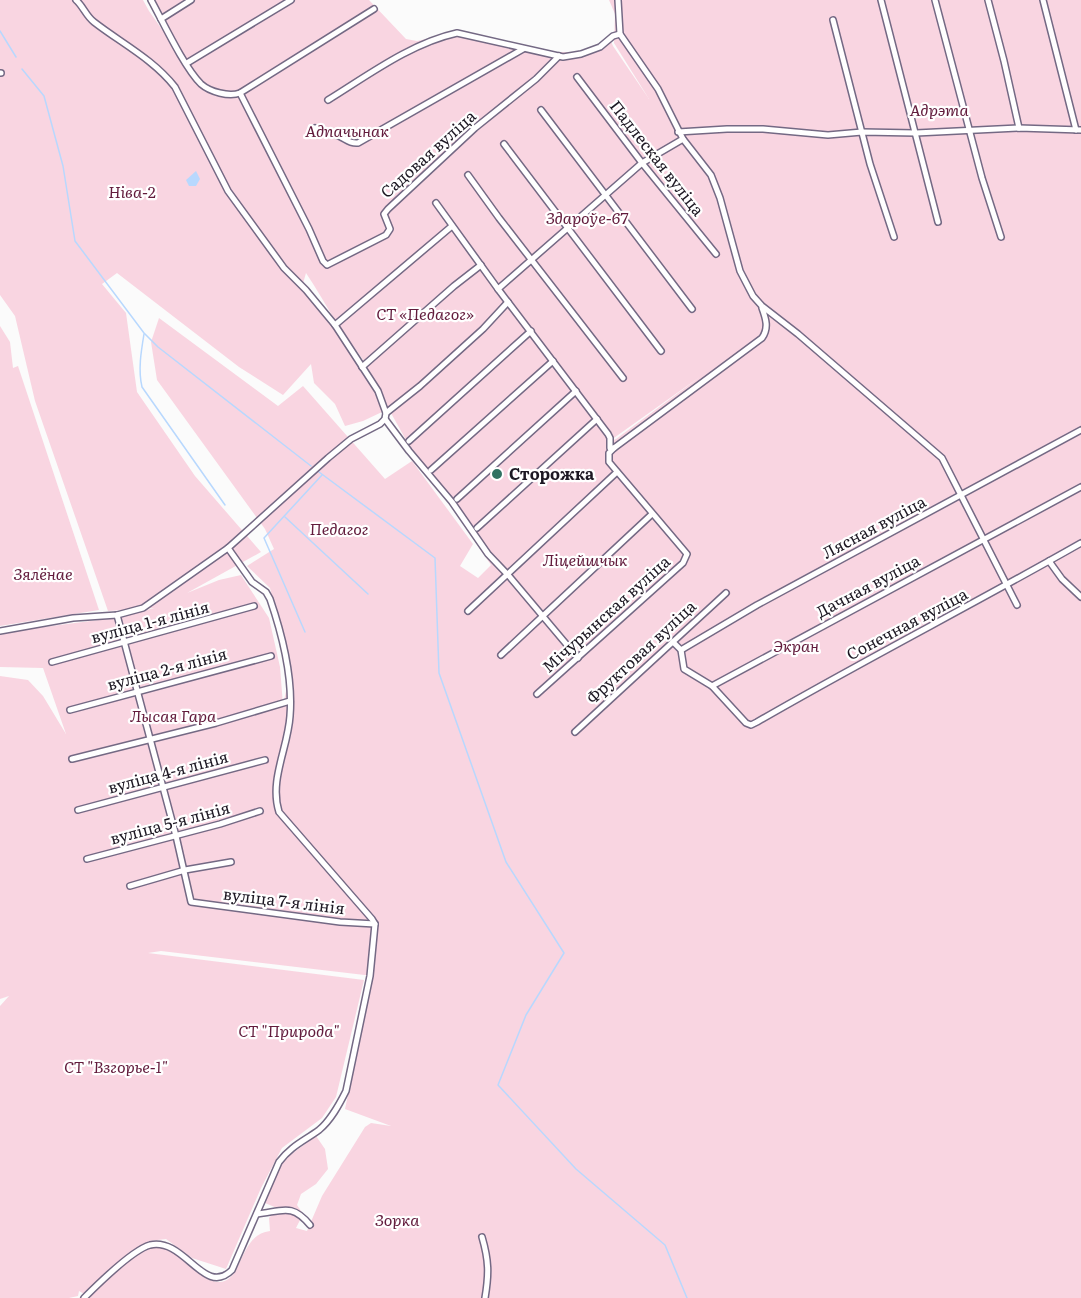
<svg xmlns="http://www.w3.org/2000/svg" width="1081" height="1298" viewBox="0 0 1081 1298" font-family="Literata,serif">
<style>
.green{fill:#f9d5e1;fill-rule:evenodd}
.water{fill:#b8d8fe}
.lines{fill:none;stroke-linecap:round;stroke-linejoin:round}
.stream{stroke:#b8d8fe;stroke-width:1.5}
.minor-casing{stroke:#746984;stroke-width:8}
.minor{stroke:#fff;stroke-width:5}
.poi-dot{fill:#307262;stroke:#fff;stroke-width:2}
.labels{text-anchor:middle;stroke-width:4.5;stroke-linejoin:round;paint-order:stroke}
.park-label{font-size:16px;font-style:italic;fill:#621b3c;stroke:#fff}
.street-label{font-size:16px;fill:#1d1823;stroke:#fff}
.poi-label{font-size:16px;font-weight:bold;fill:#1d1823;stroke:#fff;text-anchor:start}
</style>
<rect width="100%" height="100%" fill="#fbfbfb"/>
<g class="green">
<path d="M0 0H143L149 11 168 38 148 0H369L406 39 417 41 459 32 554 52H577L598 45 609 37 613 46 649 99 614 43 615 14 609 0H1081V1298H91L79 1291 78 1296 69 1298H0V1006L9 996 0 999V676L28 680 43 696 66 734 43 668 0 667V635L28 629 122 617 154 608 108 611 35 401 15 316 0 295ZM117 273 239 367 283 395 311 364 314 383 335 404 345 426 363 421 382 412 367 370 406 440 491 565 478 578 460 566 473 544 412 461 385 479 303 386 278 406 159 318 151 342 157 380 265 529 274 549 247 566 270 588 290 673 283 705 280 667 269 618 241 575 219 580 187 593 261 552 195 476 137 392 126 313 102 284ZM306 273C317 289 326 306 336 322 349 342 366 360 375 382L364 364 302 287ZM701 376 616 439 611 441V440ZM161 951 373 976 345 1109 391 1126 371 1123 365 1127 322 1196 307 1231 296 1228 303 1214 297 1205 301 1194 316 1184 328 1169 325 1149 316 1136 282 1161 265 1203 277 1208 269 1218 270 1231C234 1235 245 1298 206 1278 199 1275 195 1268 189 1262 181 1256 173 1251 165 1246L141 1247 149 1241 166 1239 192 1258 226 1269 261 1188 282 1148 322 1118 336 1097 364 980 148 953Z"/>
<path d="M0 326 10 342 13 368 18 366 99 610 0 626Z"/>
</g>
<path class="water" d="M196 171 200 179 196 186H189L186 180Z"/>
<g class="lines">
<g class="stream">
<path d="M0 31 16 57"/>
<path d="M22 69 44 96 63 166 75 241 144 333 158 347 311 466"/>
<path d="M144 334C141 352 138 370 142 387L225 505"/>
<path d="M319 472 435 558 439 673 506 862 564 953 526 1015 498 1085 576 1169 665 1245 687 1298"/>
<path d="M285 517 368 594"/>
<path d="M305 632 264 538 322 475"/>
</g>
<defs>
<g id="minor">
<path d="M151 0C163 22 184 67 201 84 210 92 229 97 240 93L374 9"/>
<path d="M618 0 620 34 658 89 683 139 711 175 720 198 740 271 753 296 762 306 798 334 942 458 1017 605"/>
<path d="M881 0 938 222"/>
<path d="M935 0 982 178 1001 237"/>
<path d="M988 0 1004 61 1019 128"/>
<path d="M1043 0 1076 130"/>
<path d="M161 19 191 0"/>
<path d="M833 20 870 164 894 237"/>
<path d="M187 63 291 0"/>
<path d="M0 73H1"/>
<path d="M577 77 642 163 716 254"/>
<path d="M240 93 309 229 323 261 327 265 386 235 390 229 384 214 388 209 475 128 536 79 559 56"/>
<path d="M328 100C367 76 411 43 457 33L563 57 581 54 600 47 613 36 620 34"/>
<path d="M541 110 692 309"/>
<path d="M315 128C322 136 330 132 339 136 346 139 349 144 358 143L523 49"/>
<path d="M678 132 727 129H763L828 135 862 132 916 133 1019 128 1081 130"/>
<path d="M504 144 661 351"/>
<path d="M468 175 499 218 623 378"/>
<path d="M436 203 498 289"/>
<path d="M335 325 452 226"/>
<path d="M362 367 454 286 481 265"/>
<path d="M386 413 420 386 483 329 508 302"/>
<path d="M385 419 409 451 452 502 488 554 509 576 578 658"/>
<path d="M409 441 531 331"/>
<path d="M614 448 762 338C769 328 766 319 762 308"/>
<path d="M431 470 553 361"/>
<path d="M1081 487 712 686 746 723 751 725 757 722C864 660 974 604 1081 543"/>
<path d="M457 499 576 391"/>
<path d="M477 528 597 419"/>
<path d="M1049 561 1062 579 1081 597"/>
<path d="M468 611 617 472"/>
<path d="M117 615 176 836 191 902 340 922 375 924"/>
<path d="M0 631 73 618 117 615 143 608 228 548 328 458 351 439 380 424 385 419 386 413 378 391 335 325 306 290 284 268 228 191 175 87C153 59 121 43 94 22 86 16 83 6 76 0"/>
<path d="M673 642 681 650 684 669 712 686"/>
<path d="M681 650 757 605 1081 430"/>
<path d="M501 655 652 514"/>
<path d="M52 662 254 606"/>
<path d="M537 694 683 563 687 554 609 462V453L614 448H610V438L608 434 498 289 642 163 683 139"/>
<path d="M70 710 271 656"/>
<path d="M575 732 726 593"/>
<path d="M72 759 216 723 290 701"/>
<path d="M78 810 265 760"/>
<path d="M87 859 220 824 260 811"/>
<path d="M130 886 185 870 231 862"/>
<path d="M257 1214C283 1211 292 1203 310 1225"/>
<path d="M482 1237C489 1261 489 1274 485 1298"/>
<path d="M84 1298C98 1284 132 1250 150 1245 185 1237 204 1298 232 1270L279 1162C291 1146 304 1141 319 1130 331 1120 339 1105 346 1091L370 976 375 924 372 919 279 812C269 780 288 748 290 716 293 679 282 634 270 599L266 592 252 582 228 548"/>
</g>
</defs>
<use href="#minor" class="minor-casing"/>
<use href="#minor" class="minor"/>
</g>
<circle class="poi-dot" cx="497" cy="474" r="6"/>
<g class="labels">
<g class="park-label">
<text x="939" y="116">Адрэта</text>
<text x="347" y="137">Адпачынак</text>
<text x="132" y="198">Ніва-2</text>
<text x="587" y="224">Здароўе-67</text>
<text x="425" y="320">СТ «Педагог»</text>
<text x="339" y="535">Педагог</text>
<text x="585" y="566">Ліцейшчык</text>
<text x="43" y="580">Зялёнае</text>
<text x="796" y="652">Экран</text>
<text x="173" y="722">Лысая Гара</text>
<text x="289" y="1037">СТ "Природа"</text>
<text x="116" y="1073">СТ "Взгорье-1"</text>
<text x="397" y="1226">Зорка</text>
</g>
<g class="street-label">
<text transform="translate(428 154) rotate(-42)" y="6">Садовая вуліца</text>
<text transform="translate(657 158) rotate(52)" y="6">Падлеская вуліца</text>
<text transform="translate(874 527) rotate(-28)" y="6">Лясная вуліца</text>
<text transform="translate(868 586) rotate(-28)" y="6">Дачная вуліца</text>
<text transform="translate(606 614) rotate(-42)" y="6">Мічурынская вуліца</text>
<text transform="translate(150 622) rotate(-15)" y="6">вуліца 1-я лінія</text>
<text transform="translate(907 624) rotate(-28)" y="6">Сонечная вуліца</text>
<text transform="translate(641 652) rotate(-43)" y="6">Фруктовая вуліца</text>
<text transform="translate(167 669) rotate(-15)" y="6">вуліца 2-я лінія</text>
<text transform="translate(168 772) rotate(-15)" y="6">вуліца 4-я лінія</text>
<text transform="translate(170 823) rotate(-15)" y="6">вуліца 5-я лінія</text>
<text transform="translate(284 901) rotate(7)" y="6">вуліца 7-я лінія</text>
</g>
<g class="poi-label">
<text x="509" y="480">Сторожка</text>
</g>
</g>
</svg>
